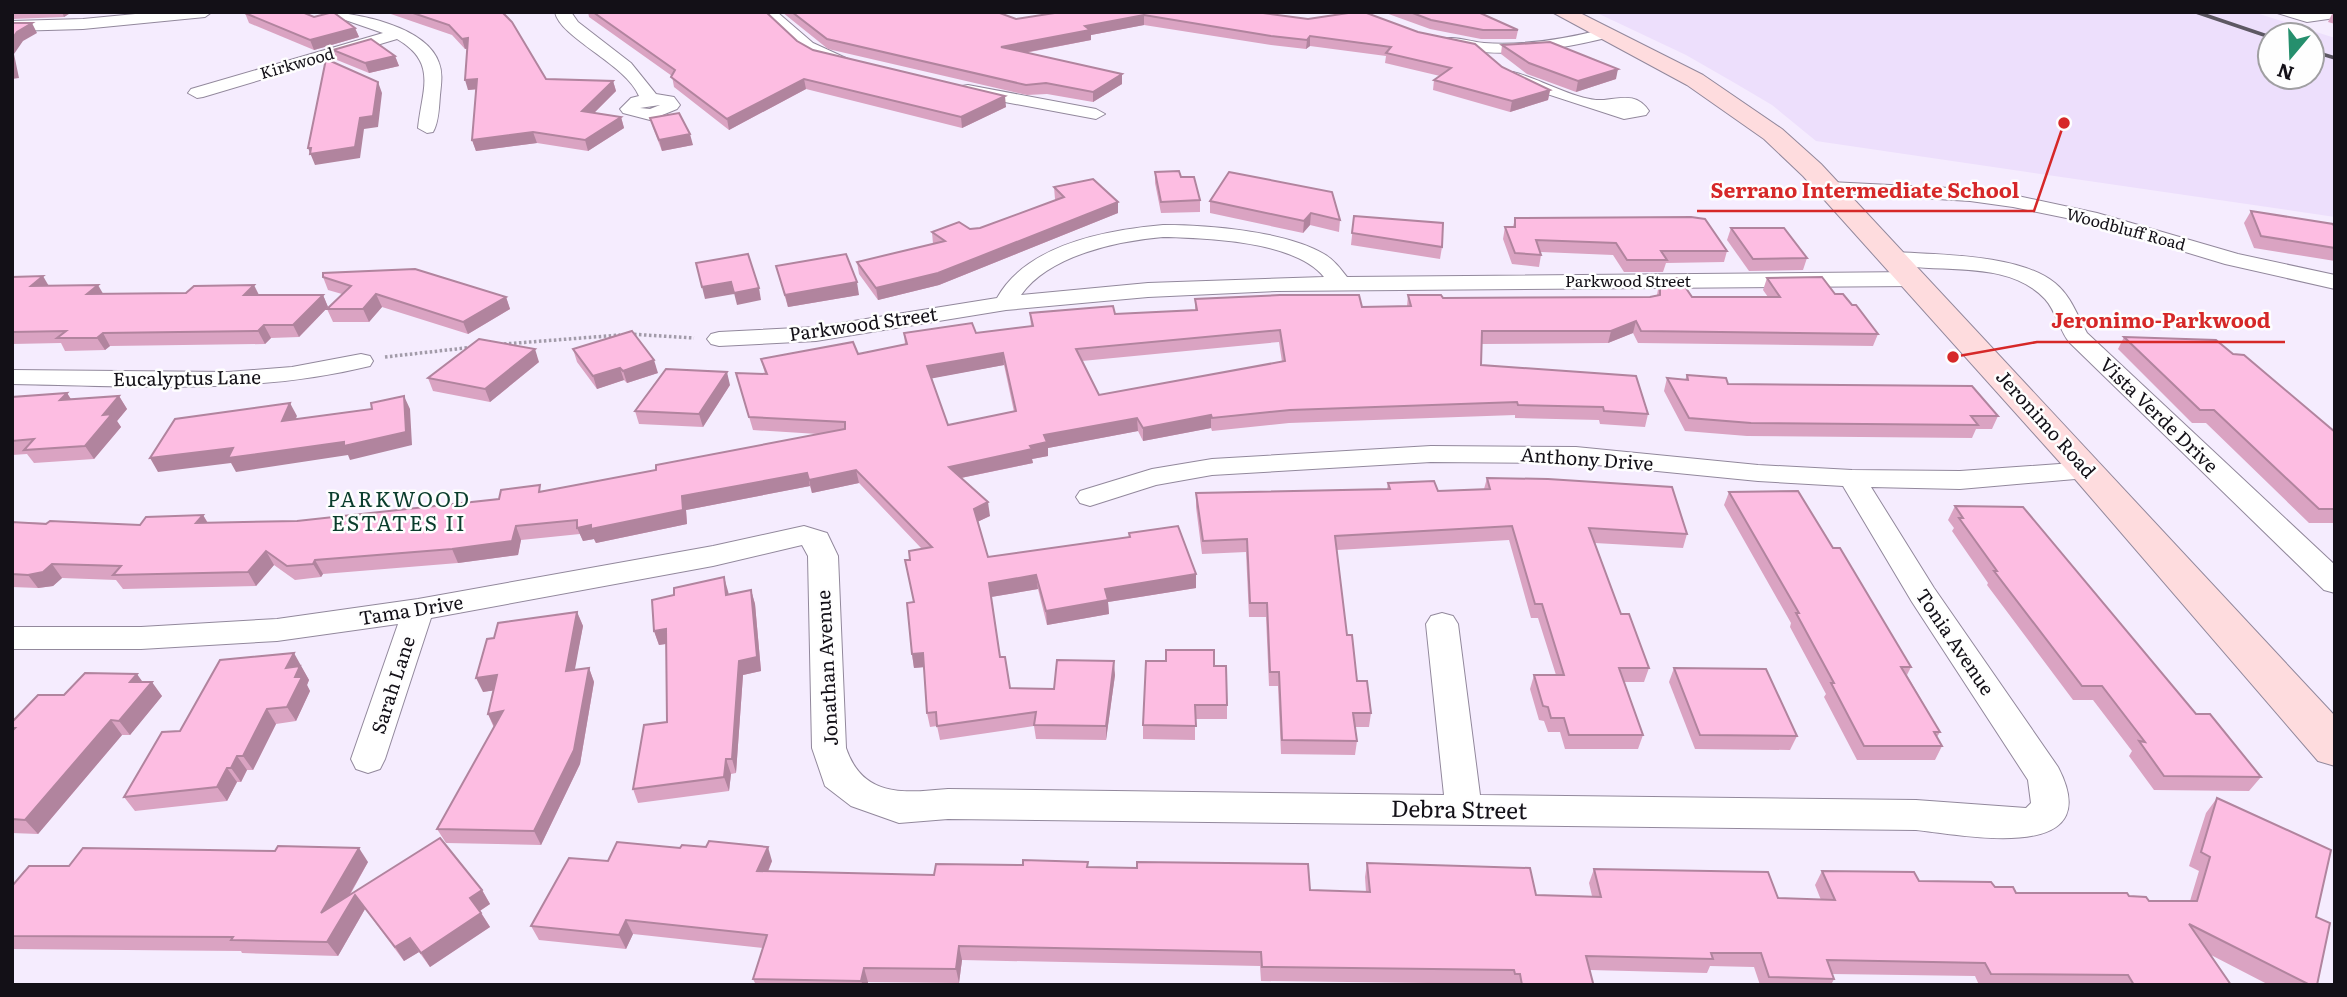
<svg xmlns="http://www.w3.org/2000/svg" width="2347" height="997" viewBox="0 0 2347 997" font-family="Literata,serif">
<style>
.built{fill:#eddffc;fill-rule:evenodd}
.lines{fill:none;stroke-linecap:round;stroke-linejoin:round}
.minor-casing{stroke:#92889c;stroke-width:2}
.secondary-casing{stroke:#92889c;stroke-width:2}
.path{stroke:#a29ba9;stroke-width:3.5;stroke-dasharray:2.5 2.5;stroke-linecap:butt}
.minor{fill:#fff;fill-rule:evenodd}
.secondary{fill:#fedcde;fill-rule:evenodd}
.rail{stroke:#5d5863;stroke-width:3.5}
.wall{fill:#daa3c2;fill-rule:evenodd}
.shaded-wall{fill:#b1849e}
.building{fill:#fdbde2;stroke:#b1849e;stroke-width:2;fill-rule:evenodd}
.labels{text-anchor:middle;stroke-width:5;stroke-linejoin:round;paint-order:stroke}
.far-street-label{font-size:16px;fill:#131017;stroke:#fefefe}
.street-label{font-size:19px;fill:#131017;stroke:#fefefe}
.neighbourhood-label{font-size:21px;letter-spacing:2px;fill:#0a3d2c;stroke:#fefefe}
.near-street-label{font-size:23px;fill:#131017;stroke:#fefefe}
.leader{fill:none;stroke:#d62828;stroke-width:2.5}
.callout-dot{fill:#d62828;stroke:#fefefe;stroke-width:2.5}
.callout-label{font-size:21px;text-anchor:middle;font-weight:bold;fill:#d62828;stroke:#fefefe;stroke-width:5;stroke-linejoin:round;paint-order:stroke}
</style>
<rect width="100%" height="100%" fill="#f5ecfe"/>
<path class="built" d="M1595 12H2253L2335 38V217L1816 141 1772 105 1733 82 1686 55ZM2270 35H2312V77H2270Z"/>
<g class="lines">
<defs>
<g id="minor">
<path d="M156 12H212L205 17 83 29 12 31V21L83 19Z"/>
<path d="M322 12C355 12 427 26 439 63 443 73 441 85 440 95 439 106 439 122 433 132L427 133 418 128C422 89 438 63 397 39L203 97 197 98 188 93 191 89 383 33Z"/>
<path d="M555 12H571L578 22 631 63 656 94 674 97 680 105 677 109 650 120 623 113 620 109 631 98 639 96C626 64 560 38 555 12ZM660 105 650 109 640 108Z"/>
<path d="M761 12H777L813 43 848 59 840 64 801 49Z"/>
<path d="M2274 12H2335V18L2307 22Z"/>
<path d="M1604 29 1612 34 1610 37C1553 51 1497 60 1439 45L1437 42C1446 33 1471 42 1484 43 1525 46 1565 39 1604 29Z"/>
<path d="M1513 72C1539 78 1578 102 1604 100 1623 98 1637 93 1649 111L1646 115 1624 119 1507 81 1505 77Z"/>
<path d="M968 85 1096 109 1105 114 1096 119 962 94 959 90 962 86Z"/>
<path d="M1830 182 1970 189 2013 195 2097 213 2238 254 2335 275V289L2225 264 2086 222 2013 207 1970 201 1823 192 1820 188Z"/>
<path d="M1163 225C1208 225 1285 231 1324 254 1334 260 1340 268 1347 277L1915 272 1926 279 1915 286 1277 291 1148 297 1006 310 816 341 719 346 711 344 707 339 711 334 719 332 816 327 997 298C1027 244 1107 230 1163 225ZM1163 237C1207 238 1295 241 1324 277L1148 283 1021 295C1049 255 1118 241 1163 237Z"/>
<path d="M1896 252C1940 255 2019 254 2055 283 2071 296 2077 315 2087 333L2335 565V593L2324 590 2069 342C2059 329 2056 311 2045 299 2007 258 1937 275 1888 263L1885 258 1888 253Z"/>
<path d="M361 354 370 356 373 361 370 366C253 395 131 386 12 384V370L228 372 292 367Z"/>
<path d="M1431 446 1576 447 1758 465 1852 470 1960 471 2087 462 2097 464 2101 470 2097 476 2087 478 1960 489 1871 487 1934 588 2058 767C2109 865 1964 835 1916 830L948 819 899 823 851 806 825 786 812 748 808 556 802 545 713 566 431 618 385 759 380 769 368 773 356 769 351 759 398 624 277 641 141 649H12V627H141L277 619 418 599 713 546 804 526 827 533 838 556 846 748C863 798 904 793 948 789L1444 795 1426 624 1431 616 1442 613 1453 616 1458 624 1480 795 1916 800 2026 808 2031 803 2028 780 1912 602 1843 486 1758 481 1576 463 1431 462 1212 475 1156 485 1090 506 1080 503 1076 497 1080 491 1152 469 1212 459Z"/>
</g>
<path id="secondary" d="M1552 12H1578L1703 75 1782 129 1821 164 2335 716V766L2318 761 2074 478 1803 176 1764 139 1687 85Z"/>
</defs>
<use href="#minor" class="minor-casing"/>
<use href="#secondary" class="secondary-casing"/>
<g class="path">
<path d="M629 334 694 338"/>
<path d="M504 344 620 335"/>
<path d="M385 357 474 347"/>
</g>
<use href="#minor" class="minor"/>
<use href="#secondary" class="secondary"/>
<g class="rail">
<path d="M2196 12 2270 37"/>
<path d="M2312 51 2335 58"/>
</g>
</g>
<g class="wall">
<path d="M12 12H72L64 17 12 19Z"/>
<path d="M385 12H502L546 79 613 81 616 91 594 113 621 117 624 128 588 151 537 143 476 151 472 140 476 89 468 90 467 49H465L452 35Z"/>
<path d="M588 12H766L797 41 813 50 1006 107 962 128 806 89 729 130 674 87 672 76 589 17Z"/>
<path d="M782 12H997L1016 19 1256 12 1502 67 1550 90 1548 100 1510 112 1433 90 1434 80 1440 76 1385 63 1386 56 1310 46 1306 49 1271 45 1144 25 1091 35V40L1025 53 1122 74V84L1093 102 1047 94 1027 95 828 49Z"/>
<path d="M1287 12H1327L1308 13Z"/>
<path d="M1383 12H1478L1518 30 1516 39H1481L1430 29Z"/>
<path d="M2333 12H2335V24L2328 22Z"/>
<path d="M245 13 314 17 355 28 359 37 314 50 249 23Z"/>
<path d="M1502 45 1616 79 1576 92 1527 74 1501 54Z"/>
<path d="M333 50 395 56 399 66 369 73 337 60Z"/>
<path d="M650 118 693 145 662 151 653 128Z"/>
<path d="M1155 172 1181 177 1200 200V212L1161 213 1155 183Z"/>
<path d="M1229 172 1340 220 1339 232 1310 225 1303 233 1210 213V201Z"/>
<path d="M1054 187 1118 213 939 285 878 300 859 274 857 262 933 244 932 232 980 228 1056 200 1055 199Z"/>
<path d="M2251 211 2335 228V261L2254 248 2244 223Z"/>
<path d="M1354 216 1442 247 1440 259 1351 245Z"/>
<path d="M1515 218 1727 251 1724 262 1666 263 1663 272H1624L1613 255 1541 252V255L1539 267 1512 264 1503 239 1505 227H1513Z"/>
<path d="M1731 228 1807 258 1803 270 1749 271 1727 240Z"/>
<path d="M776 266 859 295 788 307Z"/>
<path d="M12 277 49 285 104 294 323 295 328 307 299 337 271 338 265 344 110 346 105 350 65 351 61 343 12 344Z"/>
<path d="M323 277 506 297 510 309 468 334 382 307 369 322H333L327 309 342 294 328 290Z"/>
<path d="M1660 278 1692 297H1768L1763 290 1767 278 1835 294 1852 305 1878 334 1873 346 1638 343 1633 333 1608 343 1481 344V365L1648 414 1645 427 1600 424 1599 420 1515 418V415L1289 423 1212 431 1211 428 1143 441 1138 431 1048 448V456L1032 459 1033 463 961 478 990 516 977 522 988 557 1129 537V533L1196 574V588L1108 602 1109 614 1047 625 1038 589 991 597 1000 657 1010 688 1054 689 1115 675 1106 740 1036 739 1034 726 940 740 937 726 930 727 927 713 924 667 914 668 912 654 914 602 905 560H910L922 549 859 483 812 493 810 486 686 510 687 524 596 543 594 539 583 541 580 534 521 540 518 555 458 563 323 574 321 577 295 580 274 565 256 586 123 589 116 580 62 578 53 586 38 588 12 587V522L140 525 203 515 208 523 297 521 499 499 656 470 818 434 753 430 736 373 765 374 761 359 858 354 905 345 904 333H976L1031 327 1030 313 1115 314 1195 310V299L1362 307 1407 306 1408 295 1443 298 1650 297 1657 295ZM1279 342 1282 362 1099 395 1082 361ZM1004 365 1014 412 948 425 931 378Z"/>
<path d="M2124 337 2233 354 2335 432V523H2309L2206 423H2192L2118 349Z"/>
<path d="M573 349 658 373 627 383 624 380 597 389 577 362Z"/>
<path d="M539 362 490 402 433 391 428 378Z"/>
<path d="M1687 375 1728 384 1998 416 1992 429H1976L1972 438 1747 436 1685 431 1664 391 1667 378 1685 380Z"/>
<path d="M730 385 703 427 639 424 635 411Z"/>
<path d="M67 393 71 399 119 396 127 409 117 421 121 427 94 459 34 463 27 454 12 455V397Z"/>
<path d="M1487 478 1687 534 1683 548 1595 543 1621 614 1649 668 1644 682H1624L1643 735 1638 749H1565L1560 732H1548L1544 721 1539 720 1530 689 1534 675H1556L1538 618H1531L1509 540 1337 550 1347 635 1357 681 1371 713 1369 727H1355L1357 741 1355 755 1281 754 1278 686H1269L1266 617H1249L1246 552 1202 554 1196 507V493L1387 489 1388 483 1438 491 1484 489Z"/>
<path d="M1729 492 1833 548 1911 667 1907 675 1940 732 1937 737 1942 746 1935 760H1857L1824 697 1826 694 1790 627 1791 623 1724 505Z"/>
<path d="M1955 506 2196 714 2261 777 2249 791 2154 790 2129 756 2132 751 2093 700H2073L1987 585 1988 583 1952 531 1954 528 1948 520Z"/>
<path d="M751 590 755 604 761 671 743 675 736 773 731 774 729 791 638 803 633 789 667 722 666 644 659 645 654 631 728 591 729 595Z"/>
<path d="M577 612 583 626 574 670 589 668 594 682 580 764 541 845 446 843 437 829 494 728 488 714 494 690 483 692 494 638Z"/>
<path d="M1214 666 1227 705V719H1195V740L1143 739V725Z"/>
<path d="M302 667V668L309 680 307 685 310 691 296 721 276 724 253 770H247L241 782H237L227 801 135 811 124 797 180 731Z"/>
<path d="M1674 668 1797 736 1790 750 1695 749 1669 682Z"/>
<path d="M143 682 162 696 130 735H122L38 834 12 833V722L64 695Z"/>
<path d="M2217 798 2316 917 2317 985H2269L2211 955 2231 985H1979L1975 976 1832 974 1834 979 1831 985H1760L1754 967 1710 966 1707 973 1590 970 1592 985 1261 981 1260 966 962 960 959 983 868 982V985H756L753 979 763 948 633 934 626 949 539 940 531 926 608 861 680 848 706 847 772 861 768 872 934 875 1088 867 1310 890 1366 892 1365 877 1367 863 1536 895 1592 896 1589 883 1594 869 1778 898 1821 900 1815 885 1822 871 1919 881 1995 887 2016 893 2129 896 2149 901H2190L2199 871 2189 866 2206 813Z"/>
<path d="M368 862 350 895 482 890 490 904 480 911 490 927 430 967 419 952 404 961 365 909 338 956 242 953 241 951 12 949V886Z"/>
</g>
<g class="shaded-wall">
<path d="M62 12H72L64 17Z"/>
<path d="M1144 15V25L1091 35V40L1002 57 1001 47 1085 26Z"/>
<path d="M32 23 37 33 23 41 14 54 19 78 12 79V39L17 32Z"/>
<path d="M355 28 359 37 314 50 310 40Z"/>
<path d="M1310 36V46L1306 49 1307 40Z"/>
<path d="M468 38 472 47 465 49 462 39Z"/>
<path d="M395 56 399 66 369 73 365 63Z"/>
<path d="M1618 69 1616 79 1576 92 1578 81Z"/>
<path d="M1122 74V84L1093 102V92Z"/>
<path d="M477 79 480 89 468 90 465 80Z"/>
<path d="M804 79 806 89 729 130 727 119Z"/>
<path d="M613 81 616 91 585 122 582 111Z"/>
<path d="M378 82 382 93 378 127 364 129 360 158 315 165 308 148 360 118Z"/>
<path d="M1550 90 1548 100 1510 112 1512 101Z"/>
<path d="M1005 96 1006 107 962 128 961 117Z"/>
<path d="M621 117 624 128 588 151 585 140Z"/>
<path d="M533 132 537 143 476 151 472 140Z"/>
<path d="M690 134 693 145 662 151 659 140Z"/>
<path d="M1118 202V213L939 285 878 300 876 288Z"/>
<path d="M1311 213 1310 225 1303 233 1304 221Z"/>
<path d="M43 276 50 288 31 286Z"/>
<path d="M731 282 734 294 705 299 702 287Z"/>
<path d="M857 282 859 295 788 307 785 295Z"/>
<path d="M98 285 105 297 87 294Z"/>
<path d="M254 285 260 297 244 295Z"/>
<path d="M759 288 761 300 737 305 734 293Z"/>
<path d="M376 294 382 307 369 322 363 309Z"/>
<path d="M323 295 328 307 299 337 293 325Z"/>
<path d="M506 297 510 309 468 334 463 322Z"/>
<path d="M1636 321 1633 333 1608 343 1611 331Z"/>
<path d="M264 325 271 338 265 344 258 331Z"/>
<path d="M103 333 110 346 105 350 97 338Z"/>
<path d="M535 349 539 362 490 402 485 389Z"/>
<path d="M1003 353 1004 365 929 379 927 366Z"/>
<path d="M654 360 658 373 627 383 623 371Z"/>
<path d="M620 368 624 380 597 389 593 376Z"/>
<path d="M727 372 730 385 703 427 699 414Z"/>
<path d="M67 393 75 406 60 400Z"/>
<path d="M119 396 127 409 117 421 121 427 94 459 85 446 103 415Z"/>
<path d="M404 396 410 409 412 445 350 460 348 455 236 472 231 463 158 472 150 458 233 448 344 442Z"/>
<path d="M290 403 297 416 289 435 282 421Z"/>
<path d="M1211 415V428L1143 441V428Z"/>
<path d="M1137 418 1138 431 1048 448V456L1032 459 1033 463 951 480 949 467 1030 446 1044 435Z"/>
<path d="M856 470 859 483 812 493 809 480Z"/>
<path d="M807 473 810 486 686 510 687 524 596 543 594 539 583 541 577 528 682 496Z"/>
<path d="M988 502 990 516 975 523 974 509Z"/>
<path d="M203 515 211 529 196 523Z"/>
<path d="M516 526 521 540 518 555 458 563 452 549Z"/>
<path d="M266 551 274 565 256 586 248 572Z"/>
<path d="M315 560 323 574 321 577 313 564Z"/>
<path d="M52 564 62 578 53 586 38 588 28 575Z"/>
<path d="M1196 574V588L1108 602 1109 614 1047 625 1046 611 1105 589Z"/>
<path d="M1036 575 1038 589 991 597 989 583Z"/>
<path d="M724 577 728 591 730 609 726 595Z"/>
<path d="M751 590 755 604 761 671 743 675 736 773 732 759 739 661Z"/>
<path d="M577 612 583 626 572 685 566 671Z"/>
<path d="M666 629 671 643 659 645 654 631Z"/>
<path d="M294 653 309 680 307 685 310 691 296 721 287 707 286 668Z"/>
<path d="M923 653 925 667 914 668 912 654Z"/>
<path d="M1114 661 1115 675 1106 740V726Z"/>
<path d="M589 668 594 682 580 764 541 845 534 831Z"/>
<path d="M137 674 147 688 152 682 162 696 130 735 119 721 130 682Z"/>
<path d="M497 675 504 689 483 692 476 678Z"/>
<path d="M267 709 276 724 253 770 243 756Z"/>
<path d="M503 711 495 728 488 714Z"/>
<path d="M111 720 122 735 38 834 25 820Z"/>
<path d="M237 756 247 770 241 782 231 768Z"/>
<path d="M726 759 731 774 729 791 724 777Z"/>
<path d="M227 768 237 782 227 801 217 787Z"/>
<path d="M768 847 772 861 762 885 757 871Z"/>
<path d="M359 848 368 862 331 927 321 913Z"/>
<path d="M482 890 490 904 478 912 470 898Z"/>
<path d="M355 895 365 909 338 956 327 942Z"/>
<path d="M481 913 490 927 430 967 421 953Z"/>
<path d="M626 920 633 934 626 949 619 935Z"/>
<path d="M410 938 419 952 404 961 395 947Z"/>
<path d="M959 946 962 960 959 983 956 969Z"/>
<path d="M864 968 868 982V985H863L861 981Z"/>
</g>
<g class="building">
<path d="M245 12H302L314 17 333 12 355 28 310 40 245 13Z"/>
<path d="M410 12H502L512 22 546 79 613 81 582 111 621 117 585 140 533 132 472 140 477 79 465 80 468 38 462 39 449 25Z"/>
<path d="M593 12H766L797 41 813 50 1005 96 961 117 804 79 727 119 671 77 675 70Z"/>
<path d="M792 12H997L1016 19 1061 12H1256L1308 19 1355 12H1364L1418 32 1475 44 1502 67 1550 90 1512 101 1434 80 1451 68 1386 53 1391 47 1310 36 1307 40 1271 36 1144 15 1085 26 1090 30 1001 47 1122 74 1093 92 1046 83 1026 85 827 39Z"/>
<path d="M1410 12H1478L1518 30H1483L1431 20Z"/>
<path d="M12 23H32L17 32 12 39Z"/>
<path d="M371 39 395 56 365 63 333 50Z"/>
<path d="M1550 42 1618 69 1578 81 1529 63 1502 45Z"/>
<path d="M326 59 378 82 373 116 360 118 355 147 310 154 311 148H308Z"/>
<path d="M679 113 690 134 659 140 650 118Z"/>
<path d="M1179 171 1181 177H1194L1200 200 1161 202 1155 172Z"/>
<path d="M1229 172 1332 192 1340 220 1311 213 1304 221 1210 201Z"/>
<path d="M1093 179 1118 202 938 273 876 288 857 262 945 241 932 232 959 222 970 229 980 228 1064 197 1054 187Z"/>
<path d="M2251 211 2333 224 2335 228V248L2261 236Z"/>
<path d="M1354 216 1443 223 1442 247 1352 233Z"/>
<path d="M1691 217 1705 219 1727 251H1661L1667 260H1627L1616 243 1536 240 1541 255 1515 253 1505 227H1515V218Z"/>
<path d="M1731 228H1784L1807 258 1753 259Z"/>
<path d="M748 254 759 288 734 293 731 282 702 287 696 263Z"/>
<path d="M846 254 857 282 785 295 776 266Z"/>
<path d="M415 269 506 297 463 322 376 294 363 309H327L351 286 323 277V273Z"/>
<path d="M43 276 31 286 98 285 87 294 186 293 194 286 254 285 244 295H323L293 325H264L258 331 103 333 97 338H57L66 331 12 332V277Z"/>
<path d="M1822 277 1835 294H1843L1852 305H1856L1878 334 1641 331 1636 321 1611 331H1482L1481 365 1636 376 1648 414 1604 411 1603 407 1518 405 1517 402 1290 410 1212 418 1211 415 1143 428 1137 418 1044 435 1047 442 1030 446 1032 449 949 467 988 502 974 509 988 557 1130 537 1129 533 1178 526 1196 574 1105 589 1108 600 1046 611 1036 575 989 583 1000 657H1005L1010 688 1054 689 1057 660 1114 661 1106 726 1034 725 1036 712 937 726 936 712 927 713 923 653 912 654 907 603 914 602 905 560H910L909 551 932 547 856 470 809 480 807 473 682 496 683 510 591 529V525L577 528V520L516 526 512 541 452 549 315 560 313 564 287 566 266 551 248 572 113 575 121 566 52 564 43 572 28 575 12 574V522L46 524 50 521 140 525 146 517 203 515 196 523 297 521 499 499 501 490 540 485 539 492 656 470V465L845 429V422L749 417 736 373 767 374 761 359 853 342 858 354 907 344 904 333 972 323 976 333 1033 326 1030 313 1113 306 1115 314 1197 310 1195 299 1280 295H1359L1362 307 1411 306 1408 295H1441L1443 298 1650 297 1660 295V278H1679L1692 297H1780L1767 278ZM1280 330 1285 361 1099 395 1076 349ZM1003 353 1016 411 948 425 927 366Z"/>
<path d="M632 331 654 360 623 371 620 368 593 376 573 349Z"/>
<path d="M2124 337 2216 340 2233 354 2244 355 2335 432V509H2319L2214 410H2200Z"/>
<path d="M479 339 535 349 485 389 428 378Z"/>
<path d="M666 369 727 372 699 414 635 411Z"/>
<path d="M1687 375 1726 378 1728 384 1972 386 1998 416H1971L1978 425 1751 423 1689 418 1667 378 1688 380Z"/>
<path d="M67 393 60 400 119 396 103 415 112 414 85 446 24 450 34 439 12 441V397Z"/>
<path d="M404 396 406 432 344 446V442L228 458 233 448 150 458 175 419 290 403 282 421 372 409 371 403Z"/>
<path d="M1487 478 1548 479 1672 487 1687 534 1589 528 1621 614H1629L1649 668H1619L1643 735H1569L1564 718H1551L1548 707 1543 706 1534 675H1564L1542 604H1535L1512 526 1335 536 1347 635H1352L1357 681H1367L1371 713H1353L1357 741 1282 740 1279 672H1270L1267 603H1250L1247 539 1203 541 1196 493 1390 489 1388 483 1434 481 1438 491 1490 489Z"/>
<path d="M1798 491 1833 548H1840L1911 667H1901L1940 732H1934L1942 746H1864L1831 683H1834L1796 613H1799L1729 492Z"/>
<path d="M1955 506 2023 507 2196 714H2210L2261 777 2164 776 2139 741 2145 742 2102 686H2082L1994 571H1997L1959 518H1963Z"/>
<path d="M724 577 726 595 751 590 757 657 739 661 732 759H726L724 777 633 789 644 725 667 722 666 629 654 631 652 600 674 595V588Z"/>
<path d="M577 612 566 671 589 668 574 750 534 831 437 829 503 711 488 714 497 675 476 678 487 639 494 638 498 623Z"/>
<path d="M1166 650H1214V666H1226L1227 705H1195L1196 726 1143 725 1146 661H1166Z"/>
<path d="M294 653 286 668 300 666 295 677H302L287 707 267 709 243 756H237L231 768H227L217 787 124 797 162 732 180 731 220 660Z"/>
<path d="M1674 668 1766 669 1797 736 1700 735Z"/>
<path d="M85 673 137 674 130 682H152L119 721 111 720 25 820 12 819V731L15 728H12V722L38 695H64Z"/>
<path d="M2217 798 2331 850 2316 917 2330 923 2317 985H2310L2189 924 2231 985H2134L2128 975 1991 974 1985 963 1827 960 1834 979 1769 977 1761 953H1711L1713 959 1586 956 1593 983 1592 985H1522L1520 974H1515L1514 970 1262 967 1261 952 959 946 956 969 864 968 861 981 753 979 767 935 626 920 619 935 531 926 569 858 608 861 617 842 680 848 682 845 706 847 709 841 768 847 757 871 934 875 936 864 1023 865V860L1088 862 1087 867 1137 868V862L1308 864 1310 890 1370 892 1367 863 1530 868 1536 895 1601 897 1594 869 1768 872 1778 898 1835 900 1822 871 1914 872 1919 881 1991 882 1995 887H2013L2016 893H2127L2129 896 2146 897 2149 901H2197L2210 857 2201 852Z"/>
<path d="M440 838 482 890 470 898 481 913 421 953 410 938 395 947 355 895 327 942 231 940 233 937 12 936V886L29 866H69L83 848 275 851 278 846 359 848 321 913Z"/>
</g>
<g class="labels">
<g class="far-street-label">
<text transform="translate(297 63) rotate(-16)" y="6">Kirkwood</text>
<text transform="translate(2126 229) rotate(15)" y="6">Woodbluff Road</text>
<text x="1628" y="287">Parkwood Street</text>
</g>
<g class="street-label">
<text transform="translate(863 324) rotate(-8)" y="7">Parkwood Street</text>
<text transform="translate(187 378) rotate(-1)" y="7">Eucalyptus Lane</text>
<text transform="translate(2159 415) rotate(44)" y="7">Vista Verde Drive</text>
<text transform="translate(2046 424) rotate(48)" y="7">Jeronimo Road</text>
<text transform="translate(1587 459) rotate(4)" y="7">Anthony Drive</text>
<text transform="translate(411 610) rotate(-9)" y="7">Tama Drive</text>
<text transform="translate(1955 642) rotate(56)" y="7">Tonia Avenue</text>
<text transform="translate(827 668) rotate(-93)" y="7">Jonathan Avenue</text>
<text transform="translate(393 685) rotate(-72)" y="7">Sarah Lane</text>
</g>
<g class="neighbourhood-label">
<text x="399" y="507">PARKWOOD<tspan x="399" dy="24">ESTATES II</tspan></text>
</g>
<g class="near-street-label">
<text transform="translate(1459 810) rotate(1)" y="8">Debra Street</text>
</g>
</g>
<path class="leader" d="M2064 123L2034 211H1697M1953 357L2037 342H2285"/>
<g class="callout-dot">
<circle cx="2064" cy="123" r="7"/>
<circle cx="1953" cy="357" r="7"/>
</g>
<g class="callout-label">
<text x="1865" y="198">Serrano Intermediate School</text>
<text x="2161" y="328">Jeronimo-Parkwood</text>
</g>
<rect width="2347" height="997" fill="none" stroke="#131017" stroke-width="28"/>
<g transform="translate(2291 56) rotate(199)"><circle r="33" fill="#fefefe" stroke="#a09fa2" stroke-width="2"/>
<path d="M0-5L12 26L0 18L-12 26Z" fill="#258f6d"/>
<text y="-10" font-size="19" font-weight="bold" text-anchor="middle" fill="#131017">N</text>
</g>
</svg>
